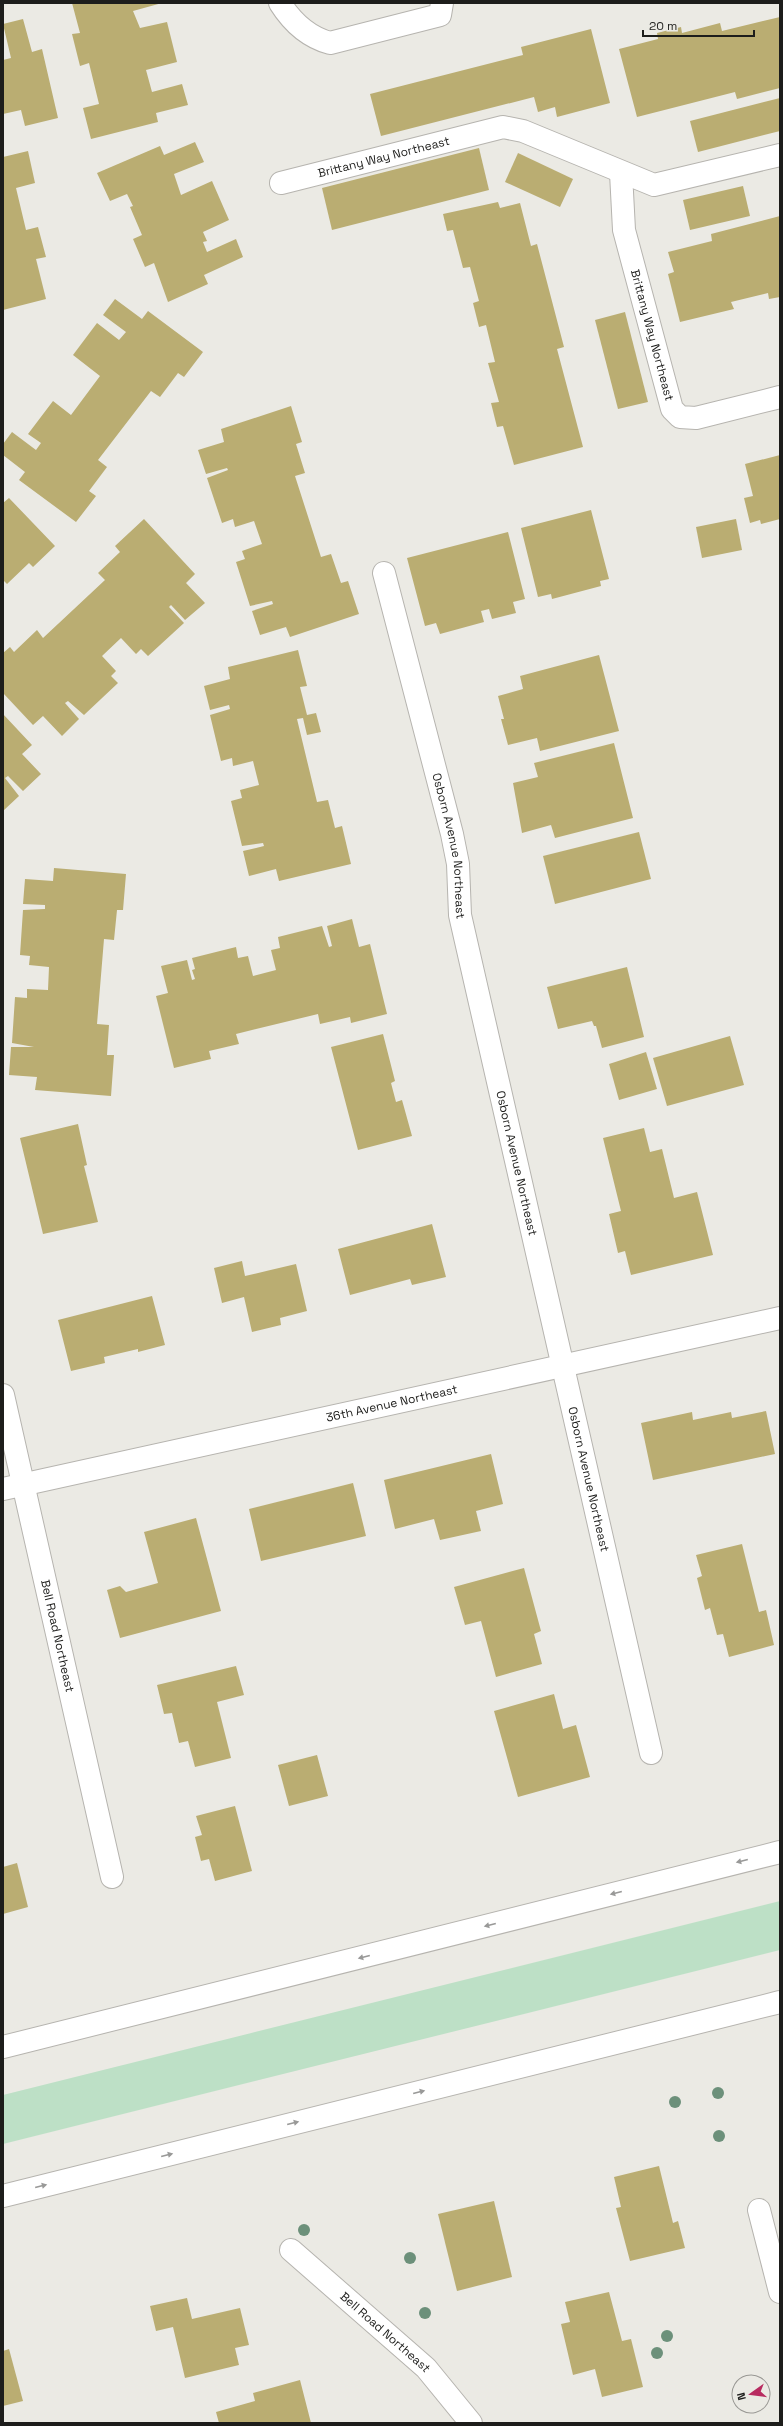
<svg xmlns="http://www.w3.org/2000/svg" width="783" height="2426" viewBox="0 0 783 2426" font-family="'Space Grotesk',sans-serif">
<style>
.green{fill:#bde0c6}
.building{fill:#baad72}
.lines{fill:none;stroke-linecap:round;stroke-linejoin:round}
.minor-casing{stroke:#b6b4af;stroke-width:24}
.highway-casing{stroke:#b6b4af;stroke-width:24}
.minor{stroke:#fff;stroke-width:22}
.highway{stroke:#fff;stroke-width:22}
.tree{fill:#6c907a}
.oneway{fill:#999998}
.labels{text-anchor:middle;stroke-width:3;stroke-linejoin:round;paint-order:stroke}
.street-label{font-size:12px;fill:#1d1d1b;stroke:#ebeae4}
</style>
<rect width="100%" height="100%" fill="#ebeae4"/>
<path class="green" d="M780 1901V1950L3 2144V2095Z"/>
<g class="building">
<path d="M72 3H162L133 11 140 28 167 22 177 62 146 70 152 92 182 84 188 105 156 113 158 122 91 139 83 108 99 104 89 63 80 66 72 34 80 33Z"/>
<path d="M780 17V88L737 99 735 92 637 117 619 49 658 39 657 33 681 27 682 33 720 23 722 31Z"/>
<path d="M23 19 32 52 42 49 58 118 25 126 21 110 3 114V60L11 58 3 24Z"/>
<path d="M591 29 610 103 557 117 555 107 538 112 534 97 381 136 370 94 523 55 521 47Z"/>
<path d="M780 98V131L698 152 690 121Z"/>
<path d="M195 142 204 162 174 174 181 195 212 181 229 220 203 232 207 241 203 242 207 252 236 239 243 257 204 275 208 284 168 302 154 263 145 267 133 239 142 235 130 207 133 206 127 194 110 201 97 173 160 146 164 155Z"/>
<path d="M479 148 489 190 332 230 322 188Z"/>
<path d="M28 151 35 183 16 188 26 230 38 227 46 257 36 259 46 299 3 310V157Z"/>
<path d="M518 153 573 179 560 207 505 182Z"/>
<path d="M743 186 750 216 690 230 683 200Z"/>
<path d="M498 202 500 208 520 203 531 246 537 244 564 347 557 349 583 447 514 465 503 426 497 427 491 403 499 402 488 363 495 362 486 325 479 327 473 303 479 301 470 267 463 268 453 230 447 231 443 214Z"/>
<path d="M780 216V297L769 299 768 293 731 302 734 309 680 322 668 274 674 272 668 252 712 241 711 234Z"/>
<path d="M115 299 142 319 148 311 203 352 184 377 178 373 160 397 151 391 98 460 107 467 89 491 96 496 76 522 19 480 25 472 3 455V444L12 432 36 450 41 443 28 434 53 401 71 415 100 376 73 355 97 323 119 340 126 332 103 315Z"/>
<path d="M625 312 648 402 618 409 595 320Z"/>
<path d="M291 406 302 442 296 444 305 473 295 476 321 557 331 554 341 583 348 581 359 614 290 637 286 627 260 635 252 611 273 604 272 601 250 606 236 562 245 559 242 551 262 544 254 521 235 527 233 519 222 523 207 478 228 470 227 468 206 474 198 450 224 442 221 429Z"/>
<path d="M780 455V519L761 524 760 520 750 523 744 498 753 496 745 464Z"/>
<path d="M9 498 55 546 33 567 29 563 7 584 3 580V503Z"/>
<path d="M591 510 609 579 600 581 601 586 552 599 551 594 538 597 521 528Z"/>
<path d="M144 519 195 574 186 583 205 603 185 620 171 605 169 607 184 623 148 656 141 649 136 654 121 638 102 656 116 671 111 676 118 683 84 715 68 701 65 703 79 719 62 736 43 716 33 725 3 693V653L10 647 14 652 37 630 43 638 105 580 98 573 120 552 115 546Z"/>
<path d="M736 519 742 550 702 558 696 527Z"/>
<path d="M508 532 525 599 513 602 516 613 492 619 489 609 481 611 484 622 440 634 436 623 425 626 407 558Z"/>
<path d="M298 650 307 686 300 687 307 715 316 713 321 732 307 735 303 718 297 719 317 802 328 800 335 828 342 826 351 864 279 881 276 869 249 876 243 851 264 846 263 843 242 846 231 801 242 798 240 790 259 785 253 761 233 766 232 758 221 761 210 715 230 709 229 705 210 710 204 686 230 679 228 667Z"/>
<path d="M599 655 619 731 540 751 537 738 508 745 501 719H504L498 696 523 689 520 676Z"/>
<path d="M3 714 32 745 22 754 41 774 23 791 8 776 5 778 19 796 3 811Z"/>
<path d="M614 743 633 818 555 838 551 825 522 833 513 783 538 777 534 763Z"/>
<path d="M639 832 651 879 555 904 543 856Z"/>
<path d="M54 868 126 874 123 910H117L114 940 104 939 97 1024 109 1025 107 1055H114L111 1096 35 1090 37 1077 9 1075 11 1047H34L12 1043 15 997 27 998V989L48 990 49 967 29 965 30 956 20 955 23 910 45 909V905L23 904 25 879 53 881Z"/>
<path d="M352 919 359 947 370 944 387 1014 351 1023 350 1017 320 1024 318 1014 236 1034 239 1044 209 1051 211 1059 174 1068 156 996 168 993 161 966 187 960 192 980 195 979 192 970 195 969 192 958 236 947 238 958 248 956 253 976 276 970 271 950 280 948 278 937 322 926 329 947 332 946 327 926Z"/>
<path d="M627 967 644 1037 602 1048 596 1026H594L592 1021 558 1029 547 987Z"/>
<path d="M383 1034 395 1081 391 1083 396 1102 402 1100 412 1136 358 1150 331 1047Z"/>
<path d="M730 1036 744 1085 667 1106 653 1058Z"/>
<path d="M646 1052 657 1089 619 1100 609 1064Z"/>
<path d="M78 1124 87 1165 84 1166 98 1222 43 1234 20 1138Z"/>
<path d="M644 1128 650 1152 662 1149 674 1198 697 1192 713 1255 631 1275 625 1251 618 1253 609 1214 621 1211 603 1138Z"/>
<path d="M432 1224 446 1277 412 1285 410 1279 350 1295 338 1249Z"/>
<path d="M242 1261 245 1276 296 1264 307 1311 280 1318 281 1325 252 1332 244 1297 222 1303 214 1268Z"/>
<path d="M152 1296 165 1345 138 1352V1349L104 1357 105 1363 71 1371 58 1320Z"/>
<path d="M766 1411 775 1454 653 1480 641 1423 692 1412 693 1420 731 1412 732 1418Z"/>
<path d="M491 1454 503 1504 476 1511 481 1531 440 1540 434 1519 395 1529 384 1480Z"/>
<path d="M353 1483 366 1536 261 1561 249 1509Z"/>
<path d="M196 1518 221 1611 120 1638 107 1590 120 1586 126 1592 158 1583 144 1532Z"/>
<path d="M742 1544 759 1612 766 1610 774 1645 729 1657 723 1634 717 1635 710 1608 705 1610 697 1578 702 1576 696 1555Z"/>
<path d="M524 1568 541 1631 534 1634 542 1664 496 1677 481 1621 465 1625 454 1587Z"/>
<path d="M236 1666 244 1695 217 1702 231 1758 195 1767 188 1741 179 1743 172 1713 164 1714 157 1685Z"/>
<path d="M554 1694 563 1729 576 1725 590 1777 518 1797 494 1711Z"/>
<path d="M317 1755 328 1796 289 1806 278 1765Z"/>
<path d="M235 1806 252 1871 215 1881 209 1859 201 1861 195 1837 202 1835 196 1816Z"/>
<path d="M17 1863 28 1907 3 1914V1867Z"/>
<path d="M659 2166 673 2223 678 2221 685 2248 630 2261 616 2208 621 2207 614 2177Z"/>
<path d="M494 2201 512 2277 457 2291 438 2214Z"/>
<path d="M609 2292 622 2341 631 2339 643 2387 602 2397 595 2369 573 2375 561 2324 570 2322 565 2302Z"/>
<path d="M187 2298 192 2319 240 2308 249 2345 235 2348 239 2365 185 2378 173 2327 156 2331 150 2306Z"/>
<path d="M9 2349 23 2401 3 2406V2351Z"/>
<path d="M300 2380 311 2423H219L216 2412 255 2401 253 2393Z"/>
</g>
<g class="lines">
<defs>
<g id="minor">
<path d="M280 3C292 22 308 37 330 43L440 15 442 3"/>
<path id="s1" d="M621 173 624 230 672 409 680 417 696 418 780 397"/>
<path id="s2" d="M281 183 503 127 523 131 654 185 780 155"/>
<path id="s3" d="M384 573 452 834 458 864 460 915 651 1753"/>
<path id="s4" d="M3 1395 112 1877"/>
<path id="s5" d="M3 1489 780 1318"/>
<path d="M759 2210 780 2292"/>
<path id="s6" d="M291 2250 426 2368 471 2423"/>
</g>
<g id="highway">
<path d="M3 2047 780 1852"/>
<path d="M3 2196 780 2002"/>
</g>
</defs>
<use href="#minor" class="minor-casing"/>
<use href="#highway" class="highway-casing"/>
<use href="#minor" class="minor"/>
<use href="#highway" class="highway"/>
</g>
<g class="tree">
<circle cx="718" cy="2093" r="6"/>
<circle cx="675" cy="2102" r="6"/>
<circle cx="719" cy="2136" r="6"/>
<circle cx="304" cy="2230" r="6"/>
<circle cx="410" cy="2258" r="6"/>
<circle cx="425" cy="2313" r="6"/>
<circle cx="667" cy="2336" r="6"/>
<circle cx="657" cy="2353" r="6"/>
</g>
<defs><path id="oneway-solid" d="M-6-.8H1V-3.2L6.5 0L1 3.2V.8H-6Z"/></defs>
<g class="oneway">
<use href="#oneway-solid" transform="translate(742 1861) rotate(166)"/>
<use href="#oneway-solid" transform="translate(616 1893) rotate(166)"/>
<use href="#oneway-solid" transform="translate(490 1925) rotate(166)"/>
<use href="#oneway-solid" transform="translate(364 1957) rotate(166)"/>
<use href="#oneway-solid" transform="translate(419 2092) rotate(-14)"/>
<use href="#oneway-solid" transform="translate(293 2123) rotate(-14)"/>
<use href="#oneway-solid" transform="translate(167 2155) rotate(-14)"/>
<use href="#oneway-solid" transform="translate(41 2186) rotate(-14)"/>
</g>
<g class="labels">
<g class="street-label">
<text dy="4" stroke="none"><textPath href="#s2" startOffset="106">Brittany Way Northeast</textPath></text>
<text dy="4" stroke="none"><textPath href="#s1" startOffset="166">Brittany Way Northeast</textPath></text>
<text dy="4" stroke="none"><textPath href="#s3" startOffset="281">Osborn Avenue Northeast</textPath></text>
<text dy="4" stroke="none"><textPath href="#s3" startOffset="606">Osborn Avenue Northeast</textPath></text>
<text dy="4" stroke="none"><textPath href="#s5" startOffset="398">36th Avenue Northeast</textPath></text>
<text dy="4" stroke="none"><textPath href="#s3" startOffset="930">Osborn Avenue Northeast</textPath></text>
<text dy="4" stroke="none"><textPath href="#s4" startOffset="247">Bell Road Northeast</textPath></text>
<text dy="4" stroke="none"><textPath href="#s6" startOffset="125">Bell Road Northeast</textPath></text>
</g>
</g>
<rect width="783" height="2426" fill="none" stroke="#1d1d1b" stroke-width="8"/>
<g transform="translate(751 2394) rotate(256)"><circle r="19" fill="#ebeae4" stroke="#999894"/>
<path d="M0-3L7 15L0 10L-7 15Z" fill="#b82b60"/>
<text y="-6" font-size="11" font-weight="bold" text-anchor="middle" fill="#1d1d1b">N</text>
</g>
<path d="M643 30v6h111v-6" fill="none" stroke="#1d1d1b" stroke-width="2"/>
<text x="649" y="30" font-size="12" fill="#1d1d1b" stroke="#ebeae4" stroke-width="3" paint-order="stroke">20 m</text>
</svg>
